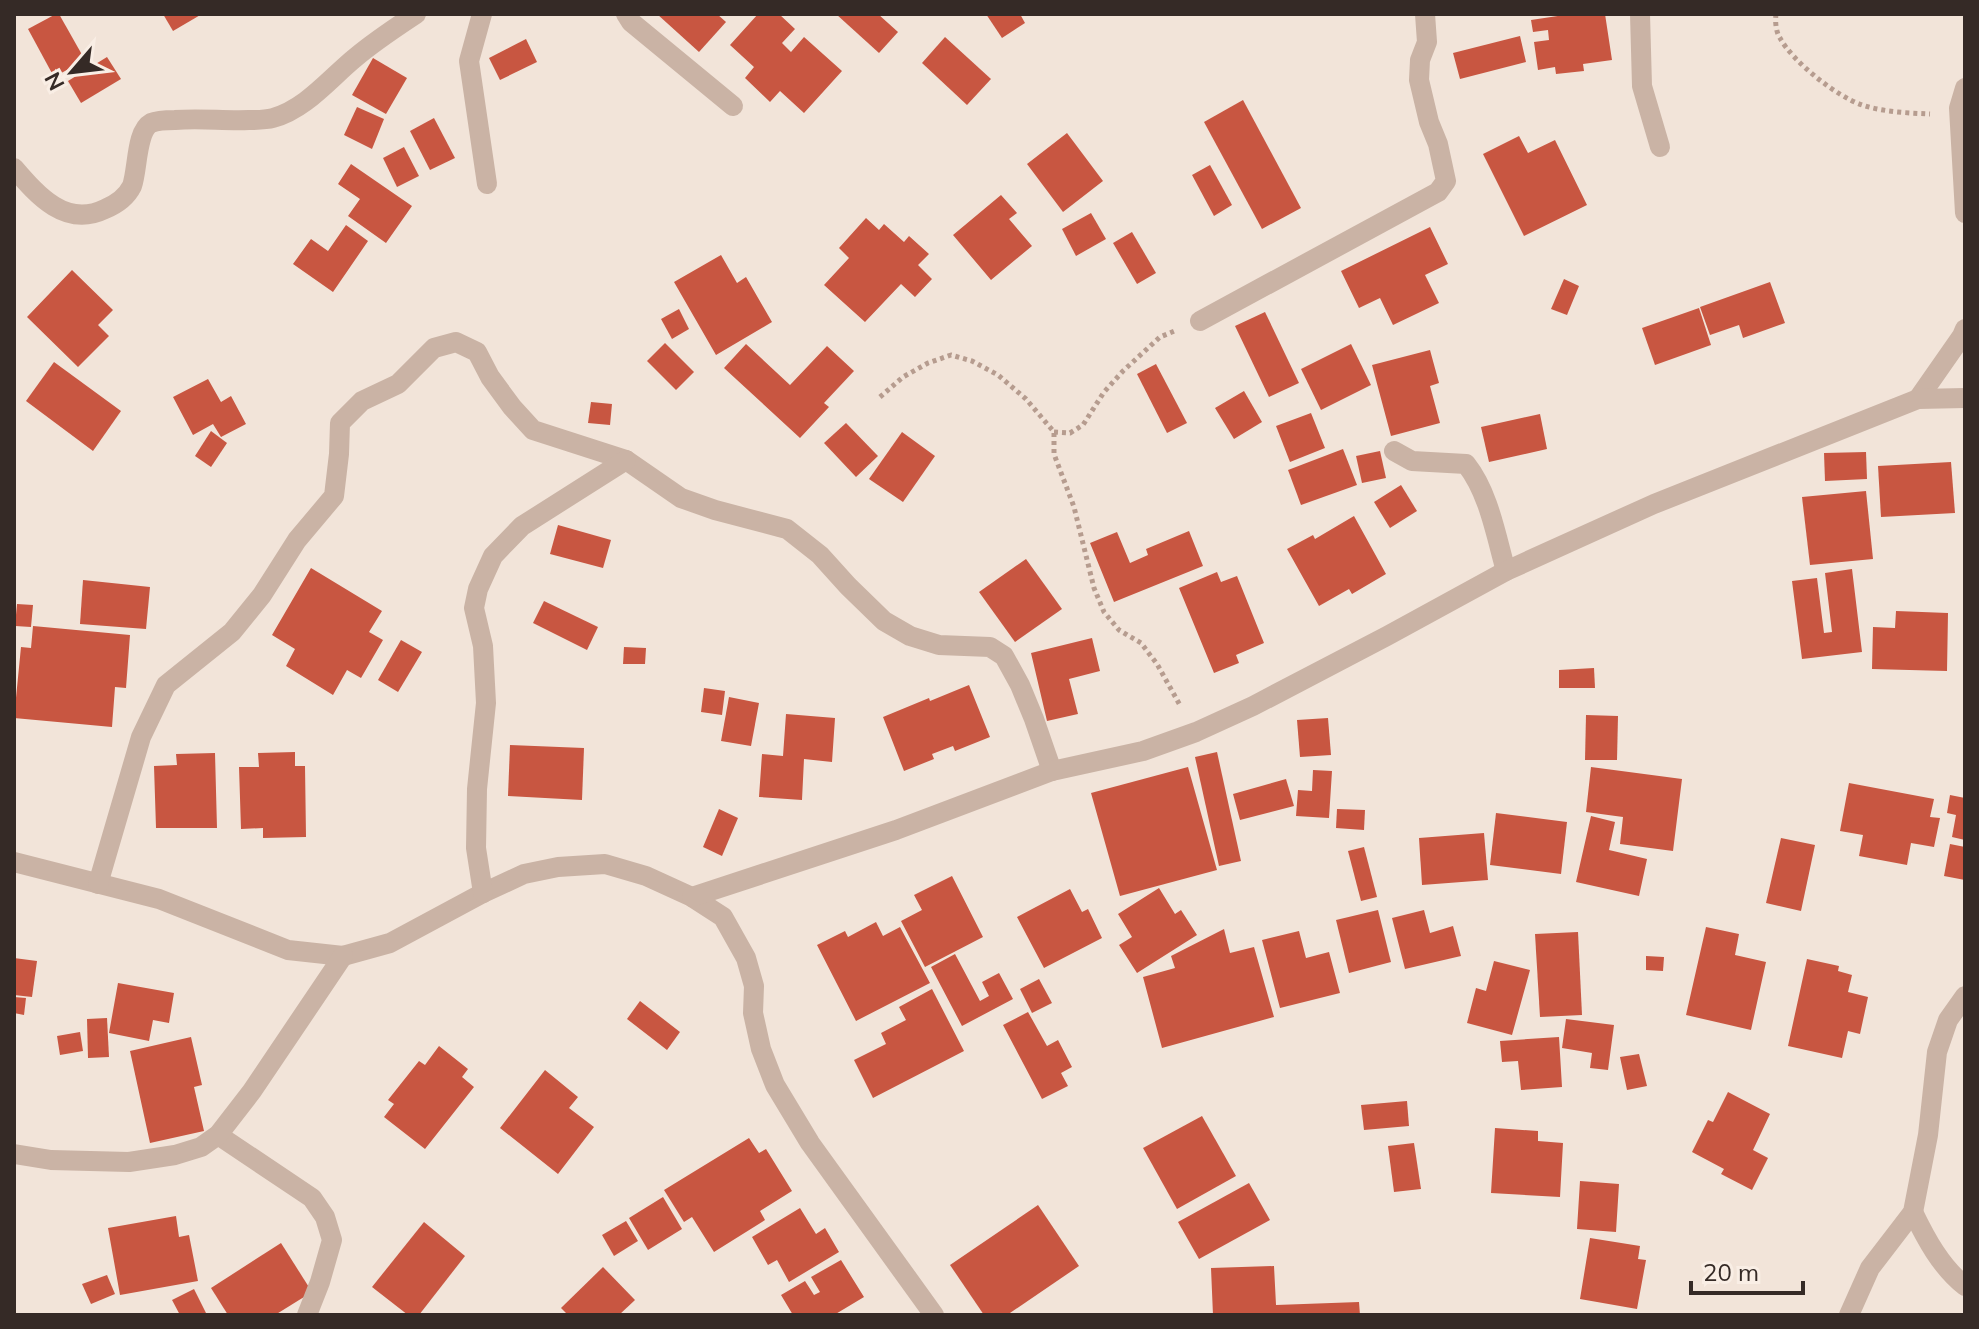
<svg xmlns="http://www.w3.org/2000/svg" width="1979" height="1329" viewBox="0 0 1979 1329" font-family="Mulish,sans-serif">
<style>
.building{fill:#c85641}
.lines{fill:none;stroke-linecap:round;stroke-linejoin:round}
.path{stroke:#b69c8f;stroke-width:5;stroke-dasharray:4 4;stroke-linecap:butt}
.minor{stroke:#cab3a5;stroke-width:20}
</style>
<rect width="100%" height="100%" fill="#f2e4d9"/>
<g class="building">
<path d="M56 14H59L85 60 54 77 28 29Z"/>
<path d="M163 14H202L173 31Z"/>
<path d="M657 14H717L726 22 699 52Z"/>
<path d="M758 14H779L795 29 782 43 791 52 804 37 842 71 804 113 780 91 770 102 745 78 754 67 730 45Z"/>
<path d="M836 14H878L898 32 879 53Z"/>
<path d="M986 14H1020L1025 23 1002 38Z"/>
<path d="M1571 14H1605L1612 60 1583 64 1584 71 1556 74 1555 67 1538 70 1534 42 1549 40 1548 30 1533 32 1531 20Z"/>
<path d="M1520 36 1526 62 1460 79 1453 53Z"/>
<path d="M945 37 991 79 967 105 922 63Z"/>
<path d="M526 39 537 62 500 80 489 58Z"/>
<path d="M107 57 121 79 81 103 68 81Z"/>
<path d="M373 58 407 78 386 114 352 95Z"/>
<path d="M1243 100 1301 208 1262 229 1204 122Z"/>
<path d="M357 107 384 119 372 149 344 135Z"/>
<path d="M434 118 455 158 430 170 410 131Z"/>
<path d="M1067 133 1103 181 1063 212 1027 164Z"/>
<path d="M1519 136 1528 153 1555 140 1587 205 1524 236 1483 154Z"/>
<path d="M404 147 419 176 397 187 383 158Z"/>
<path d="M351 164 412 206 386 243 348 216 360 199 338 184Z"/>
<path d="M1210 165 1232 205 1214 216 1192 175Z"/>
<path d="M1001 195 1017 213 1009 219 1032 246 991 280 953 235Z"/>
<path d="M1091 213 1106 239 1076 256 1062 229Z"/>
<path d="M866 218 879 230 884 224 904 242 909 236 929 254 918 265 932 279 915 297 901 284 865 322 824 285 849 258 839 248Z"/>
<path d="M346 225 368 241 333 292 293 264 311 239 328 251Z"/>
<path d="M1430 227 1448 264 1425 275 1439 303 1393 325 1380 298 1359 308 1341 271Z"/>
<path d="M1132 232 1156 273 1137 284 1113 243Z"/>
<path d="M721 255 737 283 746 277 772 322 716 355 674 282Z"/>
<path d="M72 270 113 310 98 325 109 336 78 367 27 317Z"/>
<path d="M1564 279 1579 286 1567 315 1551 309Z"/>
<path d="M1770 282 1785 323 1743 338 1739 325 1710 335 1700 307Z"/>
<path d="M1699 308 1711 345 1655 365 1642 328Z"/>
<path d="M679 309 689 329 672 339 661 319Z"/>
<path d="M1265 312 1299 383 1269 397 1235 326Z"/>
<path d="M665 343 694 372 676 390 647 361Z"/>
<path d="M746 344 790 385 827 346 854 371 824 403 829 407 800 438 724 368Z"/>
<path d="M1351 344 1371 385 1321 410 1301 369Z"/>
<path d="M1430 350 1439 383 1430 386 1440 423 1391 436 1372 365Z"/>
<path d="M54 362 121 411 93 451 26 401Z"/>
<path d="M1156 364 1187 423 1167 433 1137 374Z"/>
<path d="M208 379 221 402 231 396 246 424 221 437 213 424 193 435 173 397Z"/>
<path d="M1244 391 1262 422 1234 439 1215 408Z"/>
<path d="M591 402 612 404 610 425 588 423Z"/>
<path d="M1311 413 1325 448 1290 462 1276 426Z"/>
<path d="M1540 414 1547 449 1489 462 1481 427Z"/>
<path d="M846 423 878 456 856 477 824 443Z"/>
<path d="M211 431 227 443 211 467 195 456Z"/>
<path d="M902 432 935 456 903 502 869 479Z"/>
<path d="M1343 449 1357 485 1301 505 1288 470Z"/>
<path d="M1380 451 1386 478 1362 483 1356 456Z"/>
<path d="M1866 452 1867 479 1825 481 1824 453Z"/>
<path d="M1951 462 1955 513 1881 517 1878 466Z"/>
<path d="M1401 485 1417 511 1390 528 1374 502Z"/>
<path d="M1866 491 1873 559 1810 565 1802 497Z"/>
<path d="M1354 516 1386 574 1352 594 1349 589 1319 606 1287 549 1313 535 1315 539Z"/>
<path d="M558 525 611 540 603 568 550 554Z"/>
<path d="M1189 531 1203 566 1114 602 1090 543 1117 532 1130 563 1148 555 1146 549Z"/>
<path d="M1026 559 1062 609 1015 642 979 592Z"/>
<path d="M311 568 382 611 369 632 383 640 361 678 347 670 333 695 286 666 295 649 272 635Z"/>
<path d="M1852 569 1862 652 1802 659 1792 581 1817 578 1824 633 1832 632 1825 573Z"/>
<path d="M1217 572 1221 582 1237 576 1264 643 1236 655 1239 663 1214 673 1179 588Z"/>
<path d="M83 580 150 587 146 629 80 624Z"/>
<path d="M544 601 598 627 587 650 533 623Z"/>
<path d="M17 604 33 605 31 627 15 626Z"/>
<path d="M1896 611 1948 613 1947 671 1872 669 1873 627 1895 628Z"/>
<path d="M33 626 130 635 126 688 115 687 112 727 14 718 21 647 31 648Z"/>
<path d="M1092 638 1100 671 1069 679 1078 714 1047 721 1031 653Z"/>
<path d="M401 640 422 652 398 692 378 680Z"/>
<path d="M624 647 646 648 645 664H623Z"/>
<path d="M1594 668 1595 688H1559V670Z"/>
<path d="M969 685 990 737 955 751 953 746 932 754 934 759 904 771 883 717 929 698 930 701Z"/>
<path d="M704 688 725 691 722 715 701 712Z"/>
<path d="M729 697 759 703 751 746 721 741Z"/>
<path d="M786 714 835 718 832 762 804 759 802 800 759 797 762 754 783 756Z"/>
<path d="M1586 715 1618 716 1617 760H1585Z"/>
<path d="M1328 718 1331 755 1300 757 1297 720Z"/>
<path d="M510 745 584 748 582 800 508 796Z"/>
<path d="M295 752V766H305L306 837 263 838V828L241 829 239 767H259L258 753Z"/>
<path d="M1217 752 1241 861 1219 866 1195 757Z"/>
<path d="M215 753 217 828H156L154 766 177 765 176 754Z"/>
<path d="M1188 767 1217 870 1120 896 1091 793Z"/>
<path d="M1591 767 1682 779 1673 851 1620 844 1623 817 1586 812Z"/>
<path d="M1313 770 1332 771 1329 818 1296 816 1298 790 1312 791Z"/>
<path d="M1286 779 1294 806 1240 820 1233 794Z"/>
<path d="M1849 783 1934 799 1930 817 1940 818 1934 847 1911 843 1907 865 1859 856 1863 835 1840 831Z"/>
<path d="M1950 795 1965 798V840L1952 837 1956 815 1947 813Z"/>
<path d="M719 809 738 818 722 856 703 847Z"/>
<path d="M1337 809 1365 810 1364 830 1336 828Z"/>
<path d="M1496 813 1567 822 1561 874 1490 865Z"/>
<path d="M1591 816 1615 822 1609 850 1647 859 1639 896 1576 882Z"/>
<path d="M1484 833 1488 880 1422 885 1419 838Z"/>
<path d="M1781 838 1815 845 1801 911 1766 903Z"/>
<path d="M1950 844 1965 847V880L1944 876Z"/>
<path d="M1364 847 1377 897 1361 901 1348 851Z"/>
<path d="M952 876 983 937 925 967 901 921 922 910 914 895Z"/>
<path d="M1159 888 1175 914 1181 910 1197 935 1137 973 1119 945 1132 937 1118 914Z"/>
<path d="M1070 889 1082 912 1088 909 1102 938 1044 968 1017 917Z"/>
<path d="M1378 910 1391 962 1349 973 1336 920Z"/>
<path d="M1424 910 1430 933 1453 926 1461 956 1405 969 1392 918Z"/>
<path d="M876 922 883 936 900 927 930 983 856 1021 817 945 845 931 848 937Z"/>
<path d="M1706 927 1739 934 1735 955 1766 962 1751 1030 1686 1015Z"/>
<path d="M1224 929 1230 953 1254 947 1274 1017 1162 1048 1143 977 1175 968 1171 956Z"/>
<path d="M1299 931 1306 958 1329 952 1340 993 1280 1008 1262 940Z"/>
<path d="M1578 932 1582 1015 1540 1017 1535 934Z"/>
<path d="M955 954 980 1001 989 996 982 982 999 973 1013 999 962 1026 931 967Z"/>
<path d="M1646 956 1664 957 1663 971 1646 970Z"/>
<path d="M14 958 37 961 32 997 14 995Z"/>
<path d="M1807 959 1839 966 1838 971 1852 975 1848 992 1868 997 1860 1034 1848 1031 1842 1058 1788 1046Z"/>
<path d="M1494 961 1530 970 1512 1035 1467 1023 1476 988 1486 991Z"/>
<path d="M1039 979 1052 1003 1032 1013 1020 989Z"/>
<path d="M118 983 174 993 169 1023 153 1020 149 1041 109 1033Z"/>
<path d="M932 989 964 1051 873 1098 854 1060 886 1044 881 1033 906 1020 899 1007Z"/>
<path d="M14 997 26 998 24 1015 14 1013Z"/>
<path d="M640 1001 680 1032 667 1050 627 1019Z"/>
<path d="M1028 1012 1047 1046 1058 1040 1072 1067 1061 1073 1068 1086 1042 1099 1003 1025Z"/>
<path d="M107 1018 109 1057 88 1058 87 1019Z"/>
<path d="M1566 1019 1614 1025 1608 1070 1590 1068 1592 1053 1562 1048Z"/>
<path d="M80 1032 83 1051 60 1055 57 1036Z"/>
<path d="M191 1037 202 1085 194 1087 204 1131 150 1143 130 1051Z"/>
<path d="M1559 1037 1562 1087 1521 1090 1518 1061 1502 1062 1500 1041Z"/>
<path d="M439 1046 468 1069 462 1077 474 1087 425 1149 384 1117 394 1104 388 1100 419 1061 425 1065Z"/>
<path d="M1639 1054 1647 1086 1627 1090 1620 1057Z"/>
<path d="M545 1070 578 1097 569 1108 594 1127 558 1174 500 1128Z"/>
<path d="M1728 1092 1770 1114 1753 1150 1768 1158 1752 1190 1721 1174 1724 1169 1692 1152 1708 1120 1713 1122Z"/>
<path d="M1407 1101 1409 1126 1364 1130 1361 1105Z"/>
<path d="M1202 1116 1236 1176 1177 1209 1143 1148Z"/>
<path d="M1495 1128 1538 1131V1141L1563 1143 1560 1197 1491 1193Z"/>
<path d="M749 1138 759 1153 766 1149 792 1191 760 1211 765 1220 714 1252 692 1217 684 1222 664 1190Z"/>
<path d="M1414 1143 1421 1189 1394 1192 1388 1146Z"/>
<path d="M1580 1181 1619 1184 1616 1232 1577 1229Z"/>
<path d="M1249 1183 1270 1220 1199 1259 1178 1222Z"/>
<path d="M663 1197 682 1229 648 1250 629 1218Z"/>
<path d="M1038 1205 1079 1266 1007 1315H984L950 1265Z"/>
<path d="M800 1208 816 1234 825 1228 839 1252 789 1282 777 1260 768 1265 752 1237Z"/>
<path d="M176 1216 179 1237 189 1235 198 1281 120 1295 108 1228Z"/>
<path d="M626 1221 638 1241 614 1256 602 1235Z"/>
<path d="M424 1222 465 1256 419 1315H408L372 1287Z"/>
<path d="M1590 1238 1640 1246 1638 1259 1646 1260 1637 1309 1580 1299Z"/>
<path d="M281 1243 312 1292 275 1315H228L211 1288Z"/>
<path d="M841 1260 864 1297 834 1315H793L781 1295 805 1281 814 1295 820 1292 811 1277Z"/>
<path d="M1274 1266 1276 1305 1359 1302 1360 1315H1213L1211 1268Z"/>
<path d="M603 1267 635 1300 619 1315H568L561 1308Z"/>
<path d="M107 1275 115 1294 91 1304 82 1284Z"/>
<path d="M194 1289 207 1315H180L172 1300Z"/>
</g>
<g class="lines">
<g class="path">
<path d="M1776 14C1775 22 1776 32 1780 38 1793 62 1836 96 1862 105 1883 112 1908 113 1930 114"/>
<path d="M880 397 903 377 928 363 951 355 972 361 998 375 1026 399 1054 432V454L1074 507 1094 588 1104 612 1119 630 1141 643 1157 664 1181 707"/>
<path d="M1054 432 1070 433 1083 425 1104 392 1123 371 1160 337 1177 330"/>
</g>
<g class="minor">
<path d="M482 14 469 61 487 184"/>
<path d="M626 14 631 22 733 106"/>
<path d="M1640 14 1642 86 1660 147"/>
<path d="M1965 88 1959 108 1965 213"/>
<path d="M14 168C38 196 66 228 105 209 117 204 126 198 132 186 138 169 136 131 151 123 158 120 168 120 175 120 200 118 224 121 249 120 257 120 266 120 273 118 306 109 330 78 356 57 375 41 395 28 416 14"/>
<path d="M1200 321 1438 192 1446 181 1438 144 1429 122 1419 80 1420 60 1427 42 1425 14"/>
<path d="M1918 399 1962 336 1965 329"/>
<path d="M1394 451 1412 461 1466 464C1489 493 1496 536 1506 571"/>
<path d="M14 862 159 899 288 950 343 956 390 943 483 893 524 874 558 867 605 864 646 876 692 897 723 917 746 958 754 986 753 1013 761 1049 775 1085 810 1143 934 1315"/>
<path d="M98 884 141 737 166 685 232 632 262 595 297 540 334 496 339 454 340 423 362 401 398 384 434 348 456 342 477 352 490 377 512 407 533 430 626 460 681 498 715 510 787 529 820 555 848 586 884 621 910 636 939 645 990 647 1004 656 1020 685 1034 719 1052 771"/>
<path d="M483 893 476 848 477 789 486 703 483 646 474 608 478 589 493 556 522 526 626 460"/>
<path d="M692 897 896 830 1052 771 1143 751 1196 732 1253 706 1387 636 1506 571 1654 504 1918 399 1965 398"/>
<path d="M218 1135 312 1198 325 1217 332 1240 320 1282 307 1315"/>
<path d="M14 1154 51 1160 129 1162 175 1155 201 1147 218 1135 252 1091 343 956"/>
<path d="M1913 1212C1926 1239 1941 1267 1965 1286"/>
<path d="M1849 1315 1870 1268 1913 1212 1928 1135 1937 1052 1948 1020 1965 996"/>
</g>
</g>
<rect width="1979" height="1329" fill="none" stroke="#352a26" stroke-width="32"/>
<g transform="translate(72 72) rotate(242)" stroke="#f9eee5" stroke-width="6" paint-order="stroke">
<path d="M0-6L14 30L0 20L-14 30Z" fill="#352a26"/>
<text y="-12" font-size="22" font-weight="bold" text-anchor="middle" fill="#352a26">N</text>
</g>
<path d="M1691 1281v12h112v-12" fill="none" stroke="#352a26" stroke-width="4"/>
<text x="1703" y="1281" font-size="24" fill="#352a26" stroke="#f9eee5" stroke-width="6" paint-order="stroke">20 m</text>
</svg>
